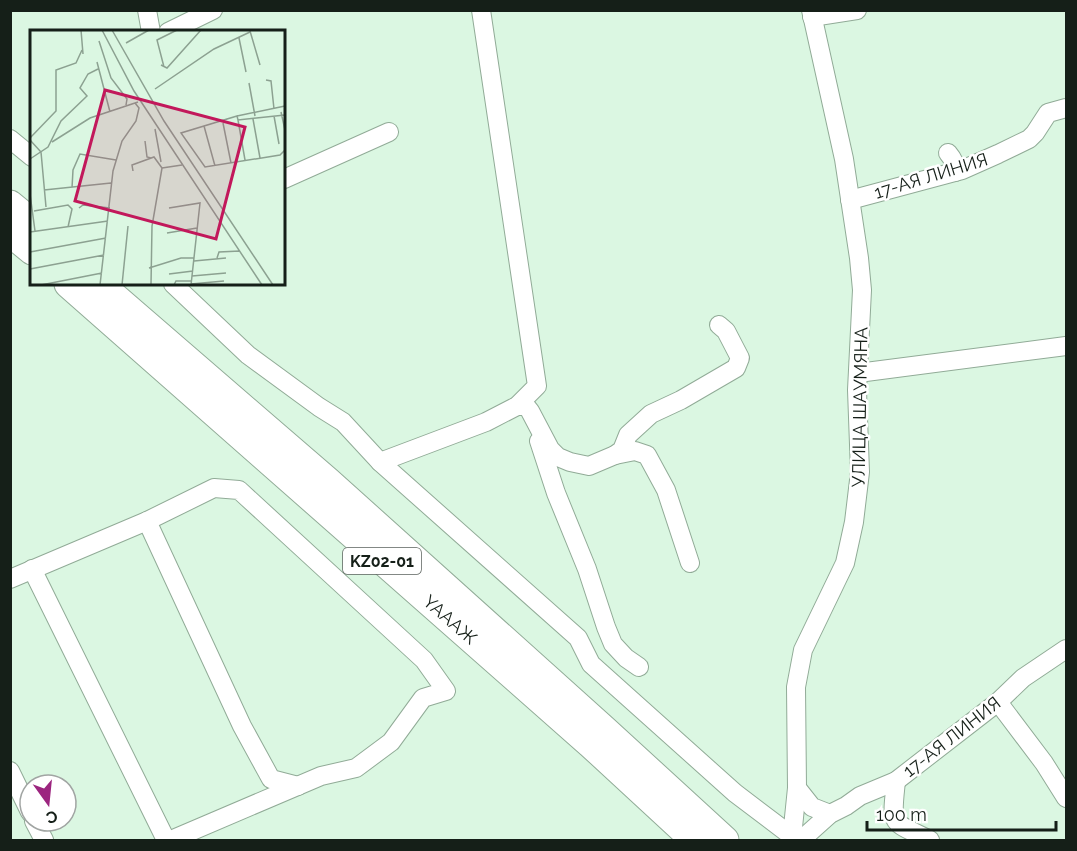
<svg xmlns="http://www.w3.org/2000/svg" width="1077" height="851" viewBox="0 0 1077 851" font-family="Raleway,sans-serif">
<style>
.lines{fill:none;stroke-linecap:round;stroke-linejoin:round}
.minor-casing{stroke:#91ab97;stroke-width:20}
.highway-casing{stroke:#91ab97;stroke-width:29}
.minor{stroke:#fff;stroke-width:18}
.highway{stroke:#fff;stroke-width:27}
.labels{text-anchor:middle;stroke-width:5;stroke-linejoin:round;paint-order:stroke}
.shield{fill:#fff;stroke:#5b625d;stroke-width:1.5}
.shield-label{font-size:16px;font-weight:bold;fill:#151f18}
.street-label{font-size:18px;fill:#151f18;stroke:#fff}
.inset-road{fill:none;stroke:#8ca191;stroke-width:1.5}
.view{fill:#c2185b;fill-opacity:0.15;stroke:#c2185b;stroke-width:3}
.inset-edge{fill:none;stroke:#151f18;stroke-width:3}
</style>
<rect width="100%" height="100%" fill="#dbf7e2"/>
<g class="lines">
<defs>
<g id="minor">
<path d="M147 10 151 32"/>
<path d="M811 10 844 159 859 258 862 290 857 390 860 472 854 522 845 563 803 650 796 687 797 788 812 807 830 814"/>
<path d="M812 17 857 10"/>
<path d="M168 32 213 10"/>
<path d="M10 139 32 157"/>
<path d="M948 153C953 159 956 164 955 172"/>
<path d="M284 179 389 132"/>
<path d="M850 200 962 170 998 154 1029 139 1035 133 1048 113 1066 108"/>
<path d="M173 284 248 355 319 407 343 422 380 462 578 638 591 664 735 793 797 840"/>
<path d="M858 373 1066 346"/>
<path d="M517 406H526L530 411 550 449 558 457 570 462 589 466 615 455 622 450 628 435 651 414 681 400 736 368 740 358 726 331 719 325"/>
<path d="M539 441 556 493 587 569 606 627 613 644 626 658 639 667"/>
<path d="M615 455 635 451 647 455 666 490 690 563"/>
<path d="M380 462 486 422 517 406 537 386 481 10"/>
<path d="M147 521 242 726 271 779 298 786"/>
<path d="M32 569 166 840"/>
<path d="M10 579 147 521 214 488 239 490 424 660 446 691 423 698 391 742 356 768 321 776 171 840"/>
<path d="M998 702 1044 763 1066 798"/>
<path d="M10 771 30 812"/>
<path d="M896 781C891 828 890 820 930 840"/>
<path d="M34 821 44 840"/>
<path d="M792 837 797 788"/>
<path d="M801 840 830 814 846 806 860 796 896 781 998 702 1023 678 1066 649"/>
</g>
<g id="highway">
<path d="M10 204 32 222"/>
<path d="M10 233 32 251"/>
<path d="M68 284 590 744 694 840"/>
<path d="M100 284 328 481 604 729 725 840"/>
</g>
</defs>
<use href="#minor" class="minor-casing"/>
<use href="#highway" class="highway-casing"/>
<use href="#minor" class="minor"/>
<use href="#highway" class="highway"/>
</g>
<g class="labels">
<rect class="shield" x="343" y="548" width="78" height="26" rx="4.5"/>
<g class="shield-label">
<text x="382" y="567">KZ02-01</text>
</g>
<g class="street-label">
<text transform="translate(931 176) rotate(-17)" y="6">17-АЯ ЛИНИЯ</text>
<text transform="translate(860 407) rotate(-89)" y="6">УЛИЦА ШАУМЯНА</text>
<text transform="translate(450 620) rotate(41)" y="6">ҮАААЖ</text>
<text transform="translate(952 737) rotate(-38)" y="6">17-АЯ ЛИНИЯ</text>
</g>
</g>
<g transform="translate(30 30)">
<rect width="255" height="255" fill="#dbf7e2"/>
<path class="inset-road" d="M51 0 53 24M72 0 104 61 232 255M82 0 134 91 243 255M220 1 230 35M209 8 216 42M69 11 81 48 97 69 96 75M96 13 119 0M67 32 80 82M131 35 137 38 171 0M134 37 127 10 147 0M236 50 241 51 244 79M219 53 225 86M125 59 184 19 220 2M251 82 255 100M255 85 208 90 207 86 151 103 175 137 250 125 255 120M207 86 255 76M244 86 249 114M223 89 230 128M208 90 215 130M193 93 201 133M174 96 185 136M125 99 131 132M0 108 26 81V40L46 33 52 20M0 110 11 122 16 177M115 111 117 127 121 128M22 112 60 88 108 72M0 129 18 117 31 91 57 66 50 58 58 44 68 39M132 138 152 135M103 141 102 135 124 127 132 138M42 158 43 140 50 124 86 130M14 160 81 153M0 164 5 201M49 178 53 175 80 178M139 178 170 173 161 255M4 181 38 175 42 179 38 197M0 202 78 191M137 203 167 198M0 222 76 208M187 228 189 222 210 221M164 231 196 228M119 238 151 228H164M0 239 74 225M139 244 163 241M162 246 196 243M161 254 194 251M11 255 72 243M70 255 83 141 92 111 106 91 109 78 105 73M92 255 98 196M121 255 122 196 132 138M144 255 146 251H162"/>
<path class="view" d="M75 60 215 97 186 209 45 171Z"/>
<rect width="255" height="255" class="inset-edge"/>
</g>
<rect width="1077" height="851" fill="none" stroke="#151f18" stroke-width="24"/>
<g transform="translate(48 803) rotate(165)"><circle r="28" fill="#ffffff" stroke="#a1a5a3" stroke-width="1.5"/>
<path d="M0-4.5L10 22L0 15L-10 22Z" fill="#9c257f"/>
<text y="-9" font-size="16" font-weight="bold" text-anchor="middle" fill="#151f18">С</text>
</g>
<path d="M867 821v9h189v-9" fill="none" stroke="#151f18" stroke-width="3"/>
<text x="876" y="821" font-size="18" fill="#151f18" stroke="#ffffff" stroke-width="4.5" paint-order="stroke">100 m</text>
</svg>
